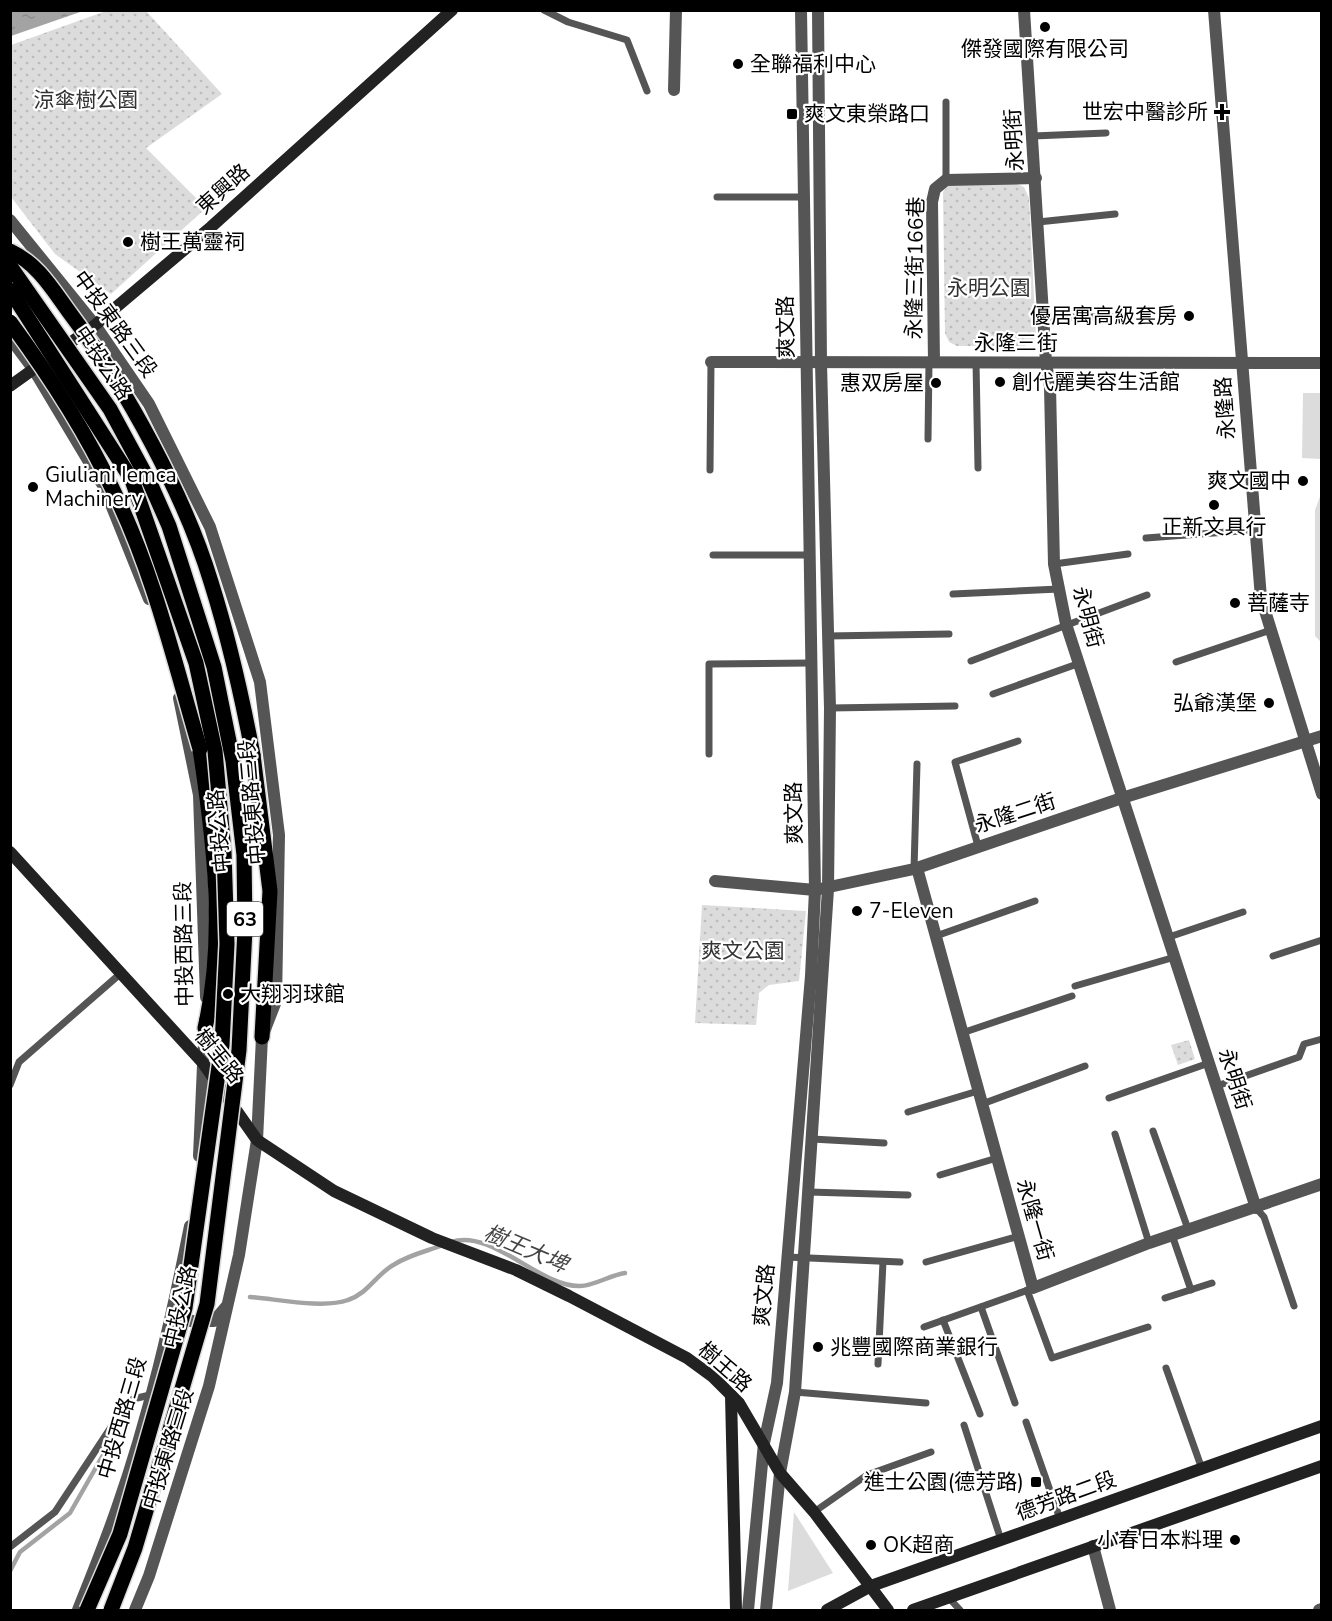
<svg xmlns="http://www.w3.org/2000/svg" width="1332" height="1621" viewBox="0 0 1332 1621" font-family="'Nunito Sans','Noto Sans TC',sans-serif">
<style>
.grass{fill:#dcdcdc}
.park{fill:url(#park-dots)}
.water{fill:url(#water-ripples)}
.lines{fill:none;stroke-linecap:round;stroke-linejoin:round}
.stream{stroke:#a3a3a3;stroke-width:4.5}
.primary-casing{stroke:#dbdbdb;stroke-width:18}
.lane{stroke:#555;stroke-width:7}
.street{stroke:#555;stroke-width:12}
.secondary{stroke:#222;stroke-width:12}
.primary{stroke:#000;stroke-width:15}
.primary-bridge-casing{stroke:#dbdbdb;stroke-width:18;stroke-linecap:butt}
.primary-bridge{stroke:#000;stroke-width:15}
.poi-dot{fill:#000;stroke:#fff;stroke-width:2}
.labels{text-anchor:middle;stroke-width:4.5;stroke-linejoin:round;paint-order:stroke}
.shield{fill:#fff;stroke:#4c4c4c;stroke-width:1.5}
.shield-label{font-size:20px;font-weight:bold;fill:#000}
.poi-label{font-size:21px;fill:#000;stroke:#fff;text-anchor:start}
.park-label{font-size:21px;fill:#333;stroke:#fff}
.street-label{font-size:21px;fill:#000;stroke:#fff}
.water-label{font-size:22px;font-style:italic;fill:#444;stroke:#fff}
</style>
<defs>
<pattern id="park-dots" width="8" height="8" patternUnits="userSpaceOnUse" patternTransform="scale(1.5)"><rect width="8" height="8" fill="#dcdcdc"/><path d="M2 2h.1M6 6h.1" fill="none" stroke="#bbb" stroke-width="1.8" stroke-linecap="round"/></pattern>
<pattern id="water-ripples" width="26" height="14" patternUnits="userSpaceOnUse" patternTransform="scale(1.5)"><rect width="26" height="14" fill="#a3a3a3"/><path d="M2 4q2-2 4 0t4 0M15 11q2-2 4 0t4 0" fill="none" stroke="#8b8b8b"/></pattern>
</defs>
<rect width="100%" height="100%" fill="#fff"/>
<g class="grass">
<path d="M1303 393H1321V459L1302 458Z"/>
<path d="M1321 494V642L1315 636V510Z"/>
<path d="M794 1512 833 1573 788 1591Z"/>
</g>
<g class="park">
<path d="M106 11H146L222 94 146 148 206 208 111 294 55 254 11 197V45Z"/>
<path d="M1017 184 1024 187 1029 198 1036 337 1025 346H957L949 342 945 333 943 192 949 185Z"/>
<path d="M702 905 806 911 799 981 769 985 759 993 756 1025 695 1023Z"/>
<path d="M1189 1040 1195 1059 1178 1065 1171 1045Z"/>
</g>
<path class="water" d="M11 10H83V11L11 36Z"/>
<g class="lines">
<g class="stream">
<path d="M451 1242C492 1228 539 1287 580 1286 594 1286 610 1275 625 1273"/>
<path d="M250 1297C277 1299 323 1309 348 1300 369 1293 376 1274 395 1264 409 1255 427 1251 443 1245"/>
<path d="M10 1571 20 1552 70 1513 123 1420"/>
</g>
<defs>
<g id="primary">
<path d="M200 749C214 841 226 937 205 1028"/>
<path d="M253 755 270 891 262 1037"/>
</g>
</defs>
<use href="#primary" class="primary-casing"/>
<g class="lane">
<path d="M544 10 568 22 627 40 647 91"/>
<path d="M1033 136 1106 133"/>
<path d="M946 180V102"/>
<path d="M717 197H803"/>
<path d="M1038 222 1115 214"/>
<path d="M1044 317H1119"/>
<path d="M976 362 978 468"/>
<path d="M928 439 929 362"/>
<path d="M710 470 711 362"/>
<path d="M1146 538 1254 530"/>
<path d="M713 555H808"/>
<path d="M1054 564 1128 554"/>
<path d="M953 594 1059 589"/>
<path d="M827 636 949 634"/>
<path d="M971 661 1147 595"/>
<path d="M1176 662 1271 630"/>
<path d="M993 694 1080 663"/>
<path d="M830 708 955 706"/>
<path d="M709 754V664L811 663"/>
<path d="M978 846 955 762 1018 741"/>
<path d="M914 869 917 764"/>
<path d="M936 936 1035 901"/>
<path d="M1169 937 1243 912"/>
<path d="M1273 956 1322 940"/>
<path d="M1075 986 1175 957"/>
<path d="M962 1033 1072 996"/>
<path d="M10 1085 19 1062 120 974"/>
<path d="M1217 1086 1299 1057 1304 1044 1322 1039"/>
<path d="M1109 1098 1209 1063"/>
<path d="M982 1104 1085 1066"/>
<path d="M908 1112 978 1091"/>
<path d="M1153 1131 1188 1229"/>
<path d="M1115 1134 1149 1243"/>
<path d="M812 1139 884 1143"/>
<path d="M940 1175 997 1158"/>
<path d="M809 1192 908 1195"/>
<path d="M1256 1208 1264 1217 1294 1306"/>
<path d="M1172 1235 1191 1290"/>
<path d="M787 1257 900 1262"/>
<path d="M926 1262 1019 1236"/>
<path d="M1027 1290 1052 1358 1148 1327"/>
<path d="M1165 1298 1212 1283"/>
<path d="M981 1307 1015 1403"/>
<path d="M943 1320 980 1414"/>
<path d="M924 1327 1031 1289"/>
<path d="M878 1364 883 1262"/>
<path d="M1166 1368 1202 1469"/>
<path d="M795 1392 926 1403"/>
<path d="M1026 1422 1060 1519"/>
<path d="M964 1425 1001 1540"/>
<path d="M814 1512 867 1475 931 1452"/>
<path d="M10 1547 55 1512 121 1412 133 1399 150 1395"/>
<path d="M948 1597 960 1610"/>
</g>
<g class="street">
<path d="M1024 10 1046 362 1050 387 1054 564 1066 624 1256 1208"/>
<path d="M1214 10 1261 598 1322 794"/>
<path d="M674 90 676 10"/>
<path d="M10 220 95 325 149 404 210 527 260 682 279 835 276 1001 262 1037 257 1140 239 1255 209 1386 149 1576 135 1610"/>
<path d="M10 338 34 370 104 487 149 599"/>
<path d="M711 362 1322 363"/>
<path d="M934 362 932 202 935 189 946 180 1036 178"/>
<path d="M179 698 199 795 206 997"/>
<path d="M917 868 1033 1288 1149 1243 1322 1184"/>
<path d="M715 881 815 890 914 869 1122 798 1322 736"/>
<path d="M199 1156 205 1020"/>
<path d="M179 1310 190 1321H214L226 1307"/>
<path d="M1093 1546 1110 1610"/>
<path d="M78 1610C91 1577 105 1543 117 1508 149 1417 171 1321 190 1226"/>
<path d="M748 1610 764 1443 777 1383 811 976 815 890 801 10"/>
<path d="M766 1610 780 1473 795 1392 828 889 830 708 821 363 818 10"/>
<path d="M1319 1610 1322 1609"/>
</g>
<g class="secondary">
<path d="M10 386 95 325 211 227 452 10"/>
<path d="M10 852 203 1063 257 1140 334 1191 432 1238 516 1270 569 1296 687 1358 713 1377 739 1403 780 1473 814 1512 888 1610"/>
<path d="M731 1395 736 1610"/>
<path d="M827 1610 871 1586 1322 1426"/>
<path d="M913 1610 1322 1466"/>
</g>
<use href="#primary" class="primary"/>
<defs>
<g id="primary-bridge">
<path d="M10 251C39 264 54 292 72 316 126 388 185 496 211 582 229 639 242 697 253 755"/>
<path d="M10 266 110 409 150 483 169 526 214 667 233 761 244 855 245 929 239 1050 207 1304 135 1548 111 1610"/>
<path d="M10 290 132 480 196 663 215 751 224 852 227 944 222 1045 185 1308 120 1534 87 1610"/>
<path d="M10 322C49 375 85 430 113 490 153 570 175 664 200 749"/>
</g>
</defs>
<use href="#primary-bridge" class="primary-bridge-casing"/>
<use href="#primary-bridge" class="primary-bridge"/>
</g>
<g class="poi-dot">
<circle cx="1045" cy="27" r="6"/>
<circle cx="738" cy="64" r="6"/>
<path d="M1219 103h6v6h6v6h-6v6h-6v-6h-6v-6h6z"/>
<rect x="786" y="108" width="12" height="12" rx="3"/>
<circle cx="128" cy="242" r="6"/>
<circle cx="1189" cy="316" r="6"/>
<circle cx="1000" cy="382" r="6"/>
<circle cx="936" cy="383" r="6"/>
<circle cx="1303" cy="481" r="6"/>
<circle cx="33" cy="487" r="6"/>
<circle cx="1214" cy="505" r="6"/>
<circle cx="1235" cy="603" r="6"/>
<circle cx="1269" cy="703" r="6"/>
<circle cx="857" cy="911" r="6"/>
<circle cx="228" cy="994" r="6"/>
<circle cx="818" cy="1347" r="6"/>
<rect x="1030" y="1476" width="12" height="12" rx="3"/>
<circle cx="1235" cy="1540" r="6"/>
<circle cx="871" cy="1545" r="6"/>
</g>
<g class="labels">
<rect class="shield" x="227" y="902" width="36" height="34" rx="4.5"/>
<g class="shield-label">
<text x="245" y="926">63</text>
</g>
<g class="poi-label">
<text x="1045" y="56" text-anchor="middle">傑發國際有限公司</text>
<text x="750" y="71">全聯福利中心</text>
<text x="1208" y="119" text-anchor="end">世宏中醫診所</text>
<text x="804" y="121">爽文東榮路口</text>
<text x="140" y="249">樹王萬靈祠</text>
<text x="1177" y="323" text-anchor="end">優居寓高級套房</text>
<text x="1012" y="389">創代麗美容生活館</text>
<text x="924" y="390" text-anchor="end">惠双房屋</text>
<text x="45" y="482">Giuliani Iemca<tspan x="45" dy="24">Machinery</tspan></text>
<text x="1291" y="488" text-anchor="end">爽文國中</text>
<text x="1214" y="534" text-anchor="middle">正新文具行</text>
<text x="1247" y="610">菩薩寺</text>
<text x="1257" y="710" text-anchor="end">弘爺漢堡</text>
<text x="869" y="918">7-Eleven</text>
<text x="240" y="1001">大翔羽球館</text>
<text x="830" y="1354">兆豐國際商業銀行</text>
<text x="1024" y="1489" text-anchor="end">進士公園(德芳路)</text>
<text x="1223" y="1547" text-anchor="end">小春日本料理</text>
<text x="883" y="1552">OK超商</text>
</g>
<g class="park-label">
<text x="86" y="107">涼傘樹公園</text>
<text x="989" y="295">永明公園</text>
<text x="743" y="958">爽文公園</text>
</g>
<g class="street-label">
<text transform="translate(1014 140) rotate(-93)" y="7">永明街</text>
<text transform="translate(223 189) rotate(-42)" y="7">東興路</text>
<text transform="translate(915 268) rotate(-89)" y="7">永隆三街166巷</text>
<text transform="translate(115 324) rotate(54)" y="7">中投東路三段</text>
<text transform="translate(786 327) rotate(-91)" y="7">爽文路</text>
<text x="1016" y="350">永隆三街</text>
<text transform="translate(103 363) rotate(56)" y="7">中投公路</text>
<text transform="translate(1225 408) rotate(-94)" y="7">永隆路</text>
<text transform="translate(1088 617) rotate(75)" y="7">永明街</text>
<text transform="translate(252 802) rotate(-95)" y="7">中投東路三段</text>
<text transform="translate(794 813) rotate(-91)" y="7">爽文路</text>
<text transform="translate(1015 813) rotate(-18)" y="7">永隆二街</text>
<text transform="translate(219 831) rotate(-95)" y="7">中投公路</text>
<text transform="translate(184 944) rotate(-91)" y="7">中投西路三段</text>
<text transform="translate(219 1056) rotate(51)" y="7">樹王路</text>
<text transform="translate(1235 1079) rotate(72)" y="7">永明街</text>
<text transform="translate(1035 1220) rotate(74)" y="7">永隆一街</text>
<text transform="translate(764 1295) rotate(-85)" y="7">爽文路</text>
<text transform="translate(180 1307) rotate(-77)" y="7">中投公路</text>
<text transform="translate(725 1367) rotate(41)" y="7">樹王路</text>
<text transform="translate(122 1418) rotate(-74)" y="7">中投西路三段</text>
<text transform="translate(168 1449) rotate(-73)" y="7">中投東路三段</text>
<text transform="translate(1066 1496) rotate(-20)" y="7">德芳路二段</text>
</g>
<g class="water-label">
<text transform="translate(526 1248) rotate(23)" y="8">樹王大埤</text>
</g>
</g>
<rect width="1332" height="1621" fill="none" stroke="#000000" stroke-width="24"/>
</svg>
